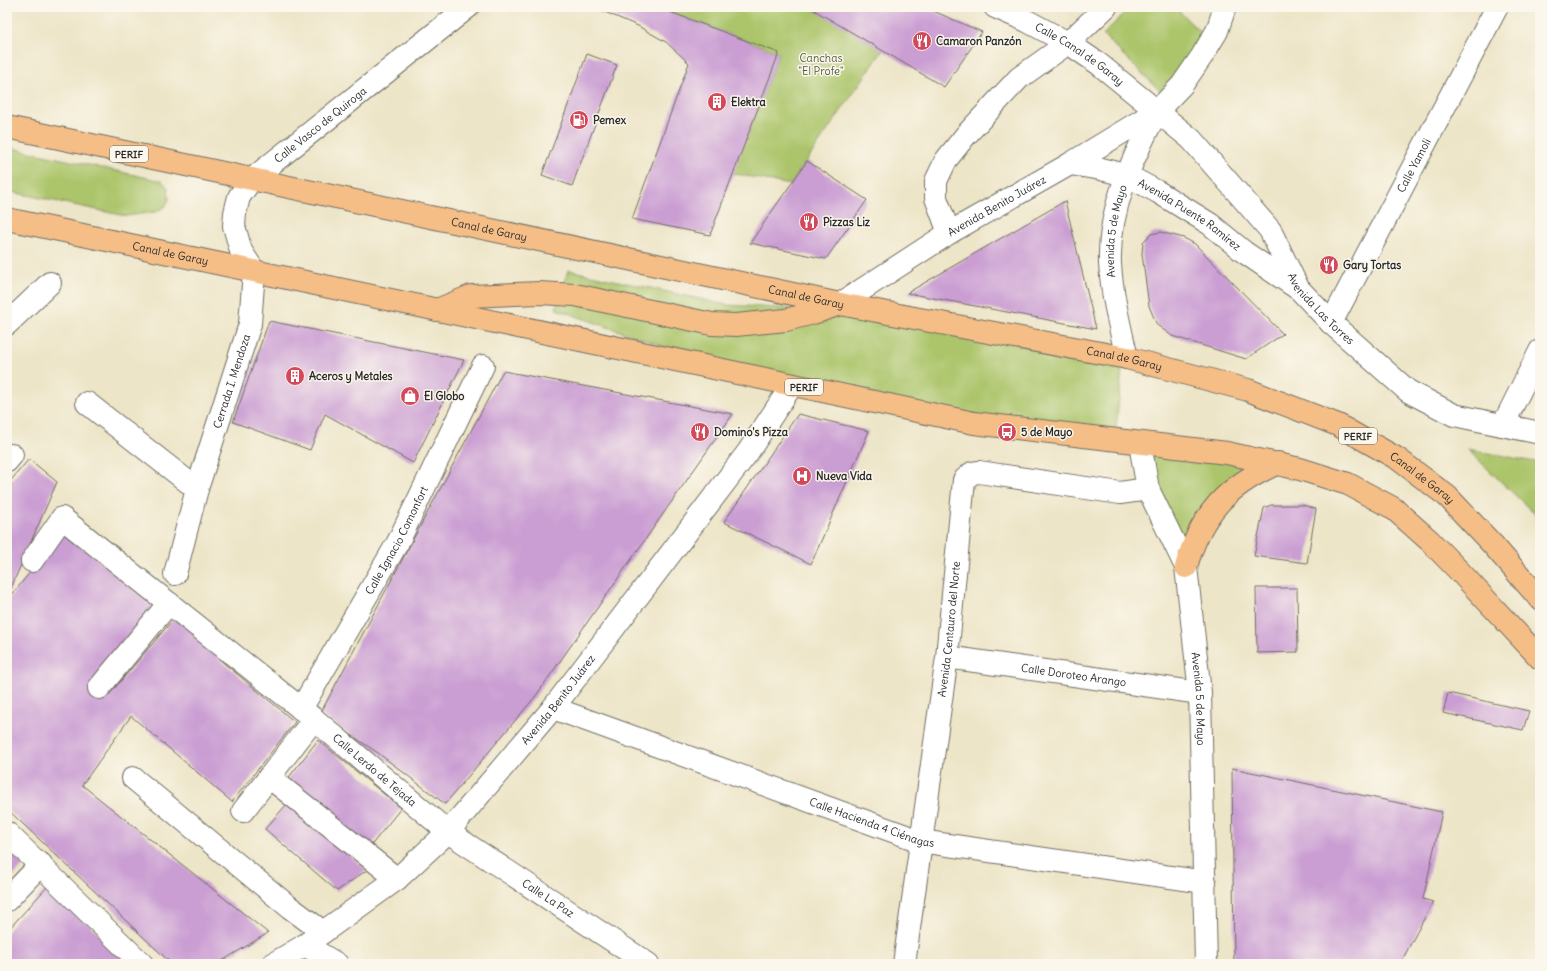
<svg xmlns="http://www.w3.org/2000/svg" width="1547" height="971" viewBox="0 0 1547 971" font-family="Delius,sans-serif">
<style>
.green{fill:#acc56b;stroke:#6c784b}
.building{fill:#ca9ed3}
.lines{fill:none;stroke-linecap:round;stroke-linejoin:round}
.minor-casing{stroke:#6f6c62;stroke-width:24}
.major-casing{stroke:#6f6c62;stroke-width:24}
.minor{stroke:#fff;stroke-width:22}
.major{stroke:#f6be87;stroke-width:22}
.labels{text-anchor:middle;stroke-width:3;stroke-linejoin:round;paint-order:stroke}
.shield{fill:#fbf7ec;stroke:#696865;stroke-width:1}
.shield-label{font-size:10px;font-weight:bold;fill:#2b2b2b}
.poi-label{font-size:11px;font-weight:bold;fill:#2b2b2b;stroke:#fbf7ec;text-anchor:start}
.street-label{font-size:11px;fill:#2b2b2b;stroke:#fbf7ec}
.park-label{font-size:11px;fill:#52593e;stroke:#fbf7ec}
</style>
<rect width="100%" height="100%" fill="#fbf7ec"/>
<filter id="ink" filterUnits="userSpaceOnUse"><feTurbulence type="fractalNoise" baseFrequency=".025" numOctaves="2"/><feDisplacementMap in="SourceGraphic" scale="8" xChannelSelector="R" yChannelSelector="G"/><feConvolveMatrix kernelMatrix="1 2 1 2 8 2 1 2 1" color-interpolation-filters="sRGB"/></filter>
<filter id="wash" filterUnits="userSpaceOnUse"><feTurbulence type="fractalNoise" baseFrequency=".012" numOctaves="4" result="noise"/><feDisplacementMap in="SourceGraphic" scale="16" xChannelSelector="R" yChannelSelector="G"/><feGaussianBlur stdDeviation="0.9" result="paint"/><feColorMatrix in="noise" values="0 0 0 0 0 0 0 0 0 0 0 0 0 0 0 0 0 1.4 0 .05"/><feComposite in="paint" operator="in"/></filter>
<g filter="url(#wash)">
<rect width="100%" height="100%" fill="#ede5c7"/>
<g class="green">
<path d="M657 7H809L883 50 790 185 732 173 779 53Z"/>
<path d="M1130 7H1175L1209 41 1160 91 1103 35Z"/>
<path d="M7 147 162 181 168 188 169 199 165 207 155 212 126 216 7 191Z"/>
<path d="M568 270 727 305 796 309 839 308 1123 361 1115 437 795 392 556 309Z"/>
<path d="M1467 449 1540 463V519Z"/>
<path d="M1151 451 1226 459 1254 473 1190 549 1152 489Z"/>
</g>
<g id="blocks">
<g class="building">
<path d="M593 7H657L779 53 710 235 632 219 689 63 666 42 638 26Z"/>
<path d="M809 7H924L982 32 944 87Z"/>
<path d="M587 54 617 65 572 186 542 175Z"/>
<path d="M807 161 867 200 826 259 750 243Z"/>
<path d="M1065 201 1096 329 907 293Z"/>
<path d="M1161 232 1184 238 1195 244 1283 334 1246 359 1172 336 1157 325 1149 306 1142 254 1143 242 1151 234Z"/>
<path d="M269 321 464 360 413 463 325 414 310 450 233 422Z"/>
<path d="M503 371 733 414 535 697 445 804 378 753 320 714Z"/>
<path d="M798 414 869 431 811 564 724 522Z"/>
<path d="M29 459 57 482 7 597V485Z"/>
<path d="M1271 505H1303L1316 509 1307 563 1254 556 1264 508Z"/>
<path d="M63 531 154 606 92 683 108 696 176 616 222 655 219 659 295 722 232 802 131 716 82 785 268 933 217 964H172L7 809V601Z"/>
<path d="M1256 588H1297L1298 652 1257 653Z"/>
<path d="M1448 693 1529 711 1523 730 1443 713Z"/>
<path d="M318 740 401 808 369 848 286 781Z"/>
<path d="M1232 768 1442 812 1423 899 1433 902 1400 964H1234Z"/>
<path d="M287 804 367 870 337 891 265 829Z"/>
<path d="M7 848 25 864 7 883Z"/>
<path d="M48 886 132 964H7V931Z"/>
</g>
</g>
</g>
<g filter="url(#ink)">
<use href="#blocks" fill-opacity="0" stroke="#6f6c62" stroke-width="1"/>
<g class="lines">
<defs>
<g id="minor">
<path id="s1" d="M995 7 1027 21 1068 43 1099 64 1191 139 1270 230 1298 288 1331 323 1408 391 1454 415 1540 433"/>
<path id="s2" d="M1070 164 1101 169 1126 175 1158 192 1210 224 1244 252 1297 288"/>
<path d="M949 233 936 198V181L946 160 966 135 1019 78 1068 43 1106 7"/>
<path id="s3" d="M840 304 949 233 1070 164 1157 111 1182 85 1202 56 1217 31 1225 7"/>
<path id="s4" d="M1331 323 1497 7"/>
<path d="M7 324 50 283"/>
<path id="s5" d="M1127 358C1120 327 1112 296 1110 264 1108 208 1132 160 1157 111"/>
<path d="M87 403 197 489"/>
<path d="M1503 425 1540 351"/>
<path id="s6" d="M1140 444 1148 489 1186 567 1200 693 1206 964"/>
<path d="M7 461 12 455"/>
<path id="s7" d="M32 561 62 518 314 719 448 832 648 964"/>
<path id="s8" d="M175 574 197 489 250 324 254 271 241 251 234 226 235 213 239 197 251 180 468 7"/>
<path id="s9" d="M947 657 1200 693"/>
<path d="M99 688 169 603"/>
<path id="s10" d="M553 708 920 841 1205 882"/>
<path id="s11" d="M301 709 398 542 483 366"/>
<path d="M269 777 397 879"/>
<path d="M133 778 288 906 323 932"/>
<path d="M243 811 314 719"/>
<path d="M7 833 142 964"/>
<path d="M7 900 41 864"/>
<path d="M305 945 337 964"/>
<path id="s12" d="M273 964 305 945 397 879 448 832 553 708 748 452 792 385"/>
<path id="s13" d="M904 964 947 657 964 480 972 473 979 472 1120 493 1148 489"/>
</g>
<g id="major">
<path id="s14" d="M7 127 840 304 1127 358 1248 390 1338 425 1398 459 1447 496 1493 545 1540 599"/>
<path id="s15" d="M7 219 974 423 1227 453 1300 469 1348 484 1393 508 1430 541 1462 574 1540 658"/>
<path d="M437 310 471 296 539 293 575 295 712 324 736 325 786 320 813 313 840 304"/>
<path d="M1186 567C1201 513 1227 486 1278 463"/>
</g>
</defs>
<use href="#minor" class="minor-casing"/>
<use href="#major" class="major-casing"/>
<use href="#minor" class="minor"/>
<use href="#major" class="major"/>
</g>
</g>
<defs>
<symbol id="restaurant-disc" viewBox="-11 -11 22 22"><circle r="9.5" fill="#d1495b" stroke="#fbf7ec"/><path d="M-5-6h1v4h1v-4h1v4h1v-4h1v5L-1.5 .5V6h-2V.5L-5-1ZM5-6V6H3V1.5H1.5Q1.5-4 5-6Z" fill="#fff"/></symbol>
<symbol id="building-disc" viewBox="-11 -11 22 22"><circle r="9.5" fill="#d1495b" stroke="#fbf7ec"/><path d="M-4-6H4V6H1V3H-1V6H-4ZM-2.5-4.3h1.7v1.8h-1.7ZM.8-4.3h1.7v1.8H.8ZM-2.5-1h1.7V.8h-1.7ZM.8-1h1.7V.8H.8Z" fill="#fff"/></symbol>
<symbol id="fuel-disc" viewBox="-11 -11 22 22"><circle r="9.5" fill="#d1495b" stroke="#fbf7ec"/><path d="M-5.5-6h7V0h2V4h1.3V-2.5L3-4.5l.8-.8L6-3V5H2.5V1h-1V6h-7ZM-4.2-4.7v3.2H.2V-4.7Z" fill="#fff"/></symbol>
<symbol id="shop-disc" viewBox="-11 -11 22 22"><circle r="9.5" fill="#d1495b" stroke="#fbf7ec"/><path d="M-5-2.5h2.3a2.7 3.5 0 0 1 5.4 0H5L5.5 6h-11ZM-1.5-2.5h3a1.5 2.3 0 0 0-3 0Z" fill="#fff"/></symbol>
<symbol id="bus-disc" viewBox="-11 -11 22 22"><circle r="9.5" fill="#d1495b" stroke="#fbf7ec"/><path d="M-5-6H5V4H4V6H2V4H-2V6H-4V4H-5ZM-3.5-4V0h7V-4ZM-3.5 1.2v1.5H-2V1.2ZM2 1.2v1.5H3.5V1.2Z" fill="#fff"/></symbol>
<symbol id="hospital-disc" viewBox="-11 -11 22 22"><circle r="9.5" fill="#d1495b" stroke="#fbf7ec"/><path d="M-5-5h3v3.5h4V-5h3V5h-3V1.5h-4V5h-3Z" fill="#fff"/></symbol>
</defs>
<g fill-rule="evenodd">
<use href="#restaurant-disc" x="911" y="30" width="22" height="22"/>
<use href="#building-disc" x="706" y="91" width="22" height="22"/>
<use href="#fuel-disc" x="568" y="109" width="22" height="22"/>
<use href="#restaurant-disc" x="798" y="211" width="22" height="22"/>
<use href="#restaurant-disc" x="1318" y="254" width="22" height="22"/>
<use href="#building-disc" x="284" y="365" width="22" height="22"/>
<use href="#shop-disc" x="399" y="385" width="22" height="22"/>
<use href="#restaurant-disc" x="689" y="421" width="22" height="22"/>
<use href="#bus-disc" x="996" y="421" width="22" height="22"/>
<use href="#hospital-disc" x="791" y="465" width="22" height="22"/>
</g>
<g class="labels">
<g class="shield">
<rect x="110" y="146" width="38" height="16" rx="3"/>
<rect x="785" y="379" width="38" height="16" rx="3"/>
<rect x="1339" y="428" width="38" height="16" rx="3"/>
</g>
<g class="shield-label">
<text x="129" y="158">PERIF</text>
<text x="804" y="391">PERIF</text>
<text x="1358" y="440">PERIF</text>
</g>
<g class="poi-label">
<text x="936" y="45">Camaron Panzón</text>
<text x="731" y="106">Elektra</text>
<text x="593" y="124">Pemex</text>
<text x="823" y="226">Pizzas Liz</text>
<text x="1343" y="269">Gary Tortas</text>
<text x="309" y="380">Aceros y Metales</text>
<text x="424" y="400">El Globo</text>
<text x="714" y="436">Domino's Pizza</text>
<text x="1021" y="436">5 de Mayo</text>
<text x="816" y="480">Nueva Vida</text>
</g>
<g class="street-label">
<text dy="4" stroke="none"><textPath href="#s1" startOffset="97">Calle Canal de Garay</textPath></text>
<text dy="4" stroke="none"><textPath href="#s8" startOffset="503">Calle Vasco de Quiroga</textPath></text>
<text dy="4" stroke="none"><textPath href="#s4" startOffset="178">Calle Yamoli</textPath></text>
<text dy="4" stroke="none"><textPath href="#s3" startOffset="185">Avenida Benito Juárez</textPath></text>
<text dy="4" stroke="none"><textPath href="#s2" startOffset="132">Avenida Puente Ramírez</textPath></text>
<text dy="4" stroke="none"><textPath href="#s14" startOffset="493">Canal de Garay</textPath></text>
<text dy="4" stroke="none"><textPath href="#s5" startOffset="129">Avenida 5 de Mayo</textPath></text>
<text dy="4" stroke="none"><textPath href="#s15" startOffset="167">Canal de Garay</textPath></text>
<text dy="4" stroke="none"><textPath href="#s14" startOffset="817">Canal de Garay</textPath></text>
<text dy="4" stroke="none"><textPath href="#s1" startOffset="453">Avenida Las Torres</textPath></text>
<text dy="4" stroke="none"><textPath href="#s14" startOffset="1141">Canal de Garay</textPath></text>
<text dy="4" stroke="none"><textPath href="#s8" startOffset="201">Cerrada I. Mendoza</textPath></text>
<text dy="4" stroke="none"><textPath href="#s14" startOffset="1465">Canal de Garay</textPath></text>
<text dy="4" stroke="none"><textPath href="#s11" startOffset="194">Calle Ignacio Comonfort</textPath></text>
<text dy="4" stroke="none"><textPath href="#s13" startOffset="338">Avenida Centauro del Norte</textPath></text>
<text dy="4" stroke="none"><textPath href="#s9" startOffset="128">Calle Doroteo Arango</textPath></text>
<text dy="4" stroke="none"><textPath href="#s12" startOffset="392">Avenida Benito Juárez</textPath></text>
<text dy="4" stroke="none"><textPath href="#s6" startOffset="265">Avenida 5 de Mayo</textPath></text>
<text dy="4" stroke="none"><textPath href="#s7" startOffset="454">Calle Lerdo de Tejada</textPath></text>
<text dy="4" stroke="none"><textPath href="#s10" startOffset="339">Calle Hacienda 4 Ciénagas</textPath></text>
<text dy="4" stroke="none"><textPath href="#s7" startOffset="670">Calle La Paz</textPath></text>
</g>
<g class="park-label">
<text x="821" y="62">Canchas<tspan x="821" dy="13">"El Profe"</tspan></text>
</g>
</g>
<rect width="1547" height="971" fill="none" stroke="#fbf7ec" stroke-width="24"/>
</svg>
